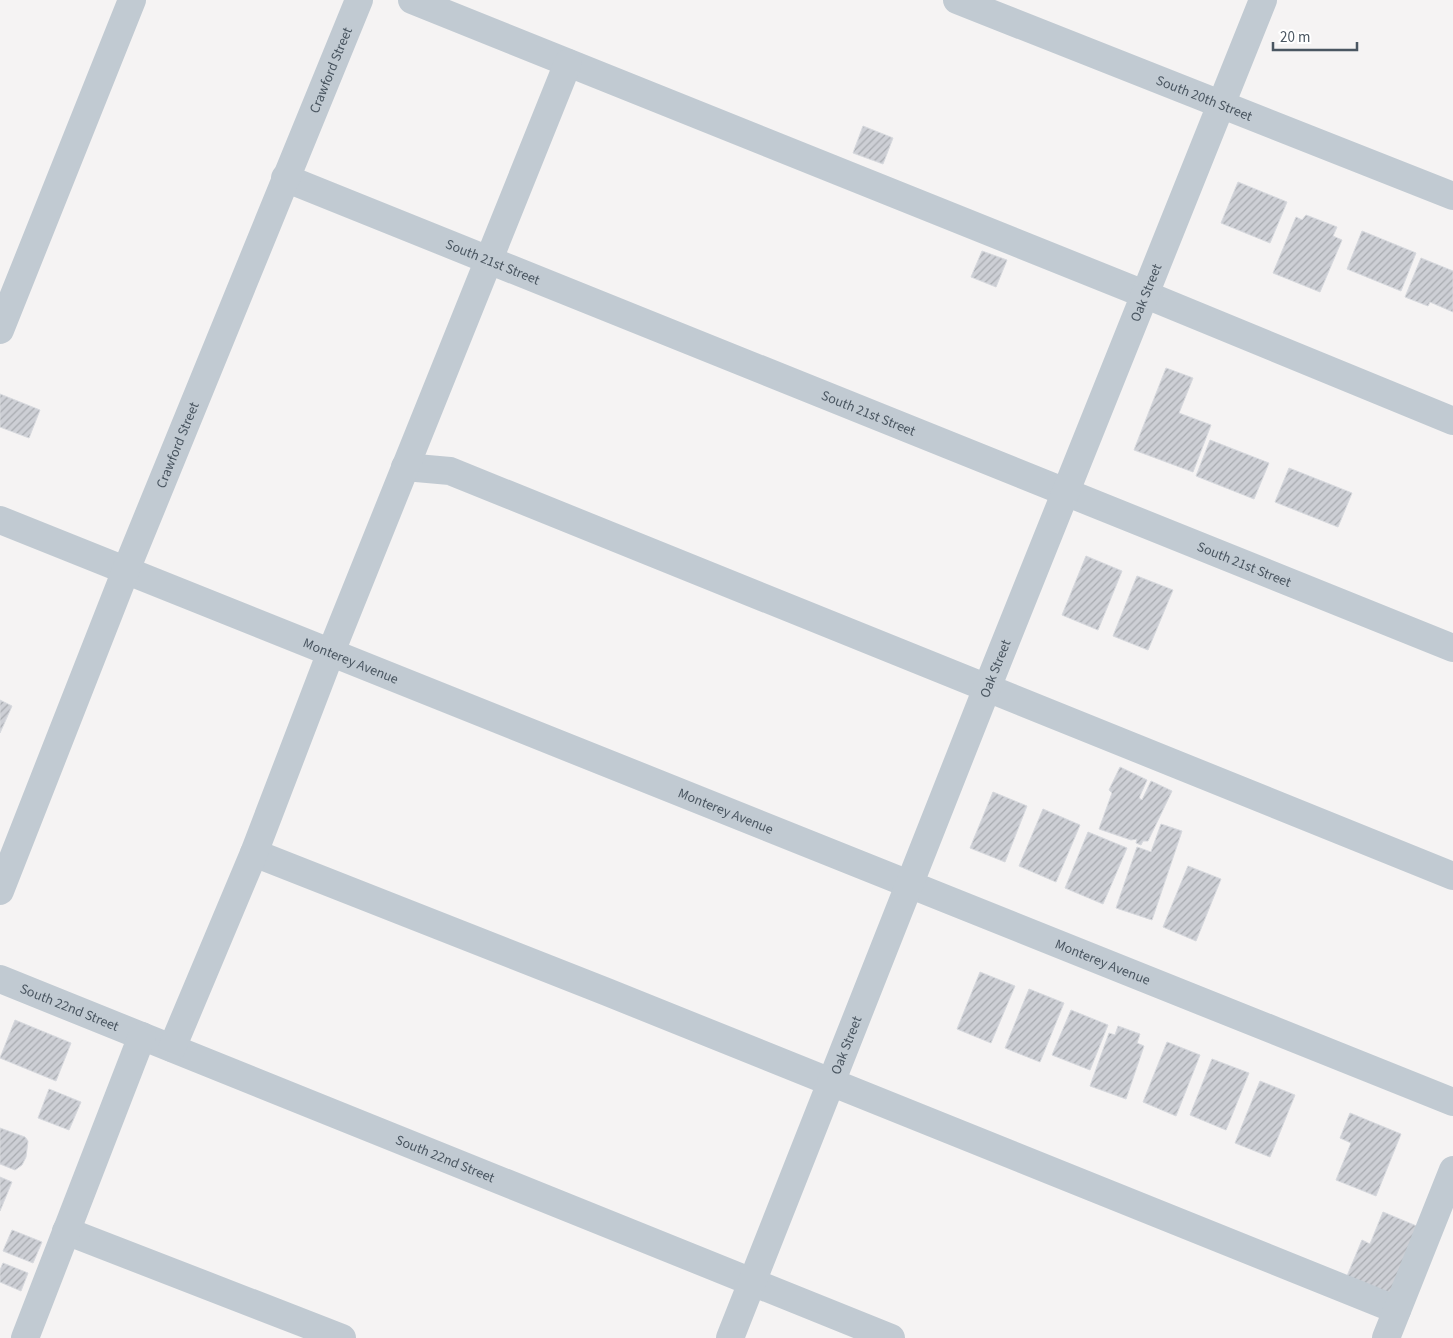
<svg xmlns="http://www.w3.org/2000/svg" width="1453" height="1338" viewBox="0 0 1453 1338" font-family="'Source Sans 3',sans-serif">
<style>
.building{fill:url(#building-hatch);stroke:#d7d9de}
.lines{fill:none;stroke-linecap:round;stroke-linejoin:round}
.minor{stroke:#c1cad2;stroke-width:28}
.labels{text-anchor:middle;stroke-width:4;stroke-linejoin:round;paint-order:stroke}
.street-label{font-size:14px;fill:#4a5661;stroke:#fff}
</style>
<defs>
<pattern id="building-hatch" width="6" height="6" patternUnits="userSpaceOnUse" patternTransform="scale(1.25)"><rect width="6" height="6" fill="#cdcfd5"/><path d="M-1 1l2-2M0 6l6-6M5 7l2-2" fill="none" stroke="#a8abb0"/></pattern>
</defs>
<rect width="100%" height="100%" fill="#f5f3f3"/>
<g class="building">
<path d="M863 126 893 138 883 164 853 153Z"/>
<path d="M1238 182 1287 202 1270 243 1221 223Z"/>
<path d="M1306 215 1337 227 1333 236 1342 240 1320 292 1273 273 1296 217 1302 220Z"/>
<path d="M1362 231 1416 253 1401 291 1347 269Z"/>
<path d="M982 251 1007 260 996 287 971 277Z"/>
<path d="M1421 258 1453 271V312L1430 302 1428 306 1405 297Z"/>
<path d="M1166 368 1193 378 1179 413 1211 425 1193 472 1134 450Z"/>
<path d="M0 394 40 410 29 438 0 427Z"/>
<path d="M1210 440 1269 463 1254 499 1196 476Z"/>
<path d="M1289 468 1352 493 1338 527 1275 502Z"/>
<path d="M1086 556 1122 571 1098 630 1062 615Z"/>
<path d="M1137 576 1173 590 1148 650 1113 636Z"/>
<path d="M0 700 12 706 0 733Z"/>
<path d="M1120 767 1147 780 1139 798 1142 800 1151 781 1172 791 1148 841H1143L1141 845 1136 843 1137 839 1131 840 1099 829 1112 793 1109 790Z"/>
<path d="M993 792 1027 806 1005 862 970 848Z"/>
<path d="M1043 809 1080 825 1056 882 1019 866Z"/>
<path d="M1161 824 1182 831 1152 920 1116 908 1137 847 1151 852Z"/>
<path d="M1088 832 1127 848 1103 904 1065 888Z"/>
<path d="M1188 866 1221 879 1196 941 1163 927Z"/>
<path d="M980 972 1015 986 991 1043 957 1029Z"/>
<path d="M1029 989 1064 1003 1040 1062 1005 1048Z"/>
<path d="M1071 1010 1108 1025 1090 1070 1052 1055Z"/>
<path d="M15 1020 71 1043 56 1081 0 1058Z"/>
<path d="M1118 1026 1140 1034 1137 1043 1144 1046 1126 1099 1090 1086 1109 1033 1115 1035Z"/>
<path d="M1167 1042 1200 1055 1176 1116 1143 1102Z"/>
<path d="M1212 1059 1249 1073 1226 1130 1190 1115Z"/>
<path d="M1260 1081 1295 1095 1270 1157 1235 1143Z"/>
<path d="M49 1089 81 1102 69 1130 38 1118Z"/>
<path d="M1350 1113 1401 1134 1376 1196 1336 1180 1351 1143 1340 1138Z"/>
<path d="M0 1128 25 1137 28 1141 26 1157 22 1165 15 1170 0 1164Z"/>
<path d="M0 1177 12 1182 0 1211Z"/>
<path d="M1383 1212 1419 1227 1391 1294 1347 1276 1362 1240 1370 1244Z"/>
<path d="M12 1230 42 1242 33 1263 3 1251Z"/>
<path d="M3 1263 28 1273 21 1291 0 1282V1270Z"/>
</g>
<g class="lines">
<g class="minor">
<path d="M412 0 1144 294 1453 421"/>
<path id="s1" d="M957 0 1453 196"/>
<path id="s2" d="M285 178 1453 648"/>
<path d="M0 330 132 0"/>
<path d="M405 467 450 471 1453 876"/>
<path id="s3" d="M0 520 1453 1102"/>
<path d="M254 853 607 992 1397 1310"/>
<path id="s4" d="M0 891 126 570 359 0"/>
<path id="s5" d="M0 979 891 1338"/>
<path d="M172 1048 254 853 331 652 568 63"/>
<path d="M66 1231 342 1338"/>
<path d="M25 1338 142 1036"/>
<path id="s6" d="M730 1338 987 688 1263 0"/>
<path d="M1386 1338 1453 1170"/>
</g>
</g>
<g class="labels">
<g class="street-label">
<text dy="5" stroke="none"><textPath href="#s4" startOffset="885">Crawford Street</textPath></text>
<text dy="5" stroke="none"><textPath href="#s1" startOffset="266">South 20th Street</textPath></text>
<text dy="5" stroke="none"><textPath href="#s2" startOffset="224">South 21st Street</textPath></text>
<text dy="5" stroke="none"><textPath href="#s6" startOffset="1125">Oak Street</textPath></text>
<text dy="5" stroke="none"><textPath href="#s2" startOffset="629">South 21st Street</textPath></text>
<text dy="5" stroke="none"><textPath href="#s4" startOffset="480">Crawford Street</textPath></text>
<text dy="5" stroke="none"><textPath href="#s2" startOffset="1034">South 21st Street</textPath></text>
<text dy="5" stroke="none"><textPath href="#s3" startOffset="378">Monterey Avenue</textPath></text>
<text dy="5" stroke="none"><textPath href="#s6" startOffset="720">Oak Street</textPath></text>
<text dy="5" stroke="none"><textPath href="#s3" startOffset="782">Monterey Avenue</textPath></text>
<text dy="5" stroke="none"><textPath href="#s3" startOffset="1188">Monterey Avenue</textPath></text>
<text dy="5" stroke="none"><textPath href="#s5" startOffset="75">South 22nd Street</textPath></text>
<text dy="5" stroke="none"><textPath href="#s6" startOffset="315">Oak Street</textPath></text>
<text dy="5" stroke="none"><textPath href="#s5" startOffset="480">South 22nd Street</textPath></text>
</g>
</g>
<path d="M1273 42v8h84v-8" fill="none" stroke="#4a5661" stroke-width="2.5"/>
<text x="1280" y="42" font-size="15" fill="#4a5661" stroke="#ffffff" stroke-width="4" paint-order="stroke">20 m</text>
</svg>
